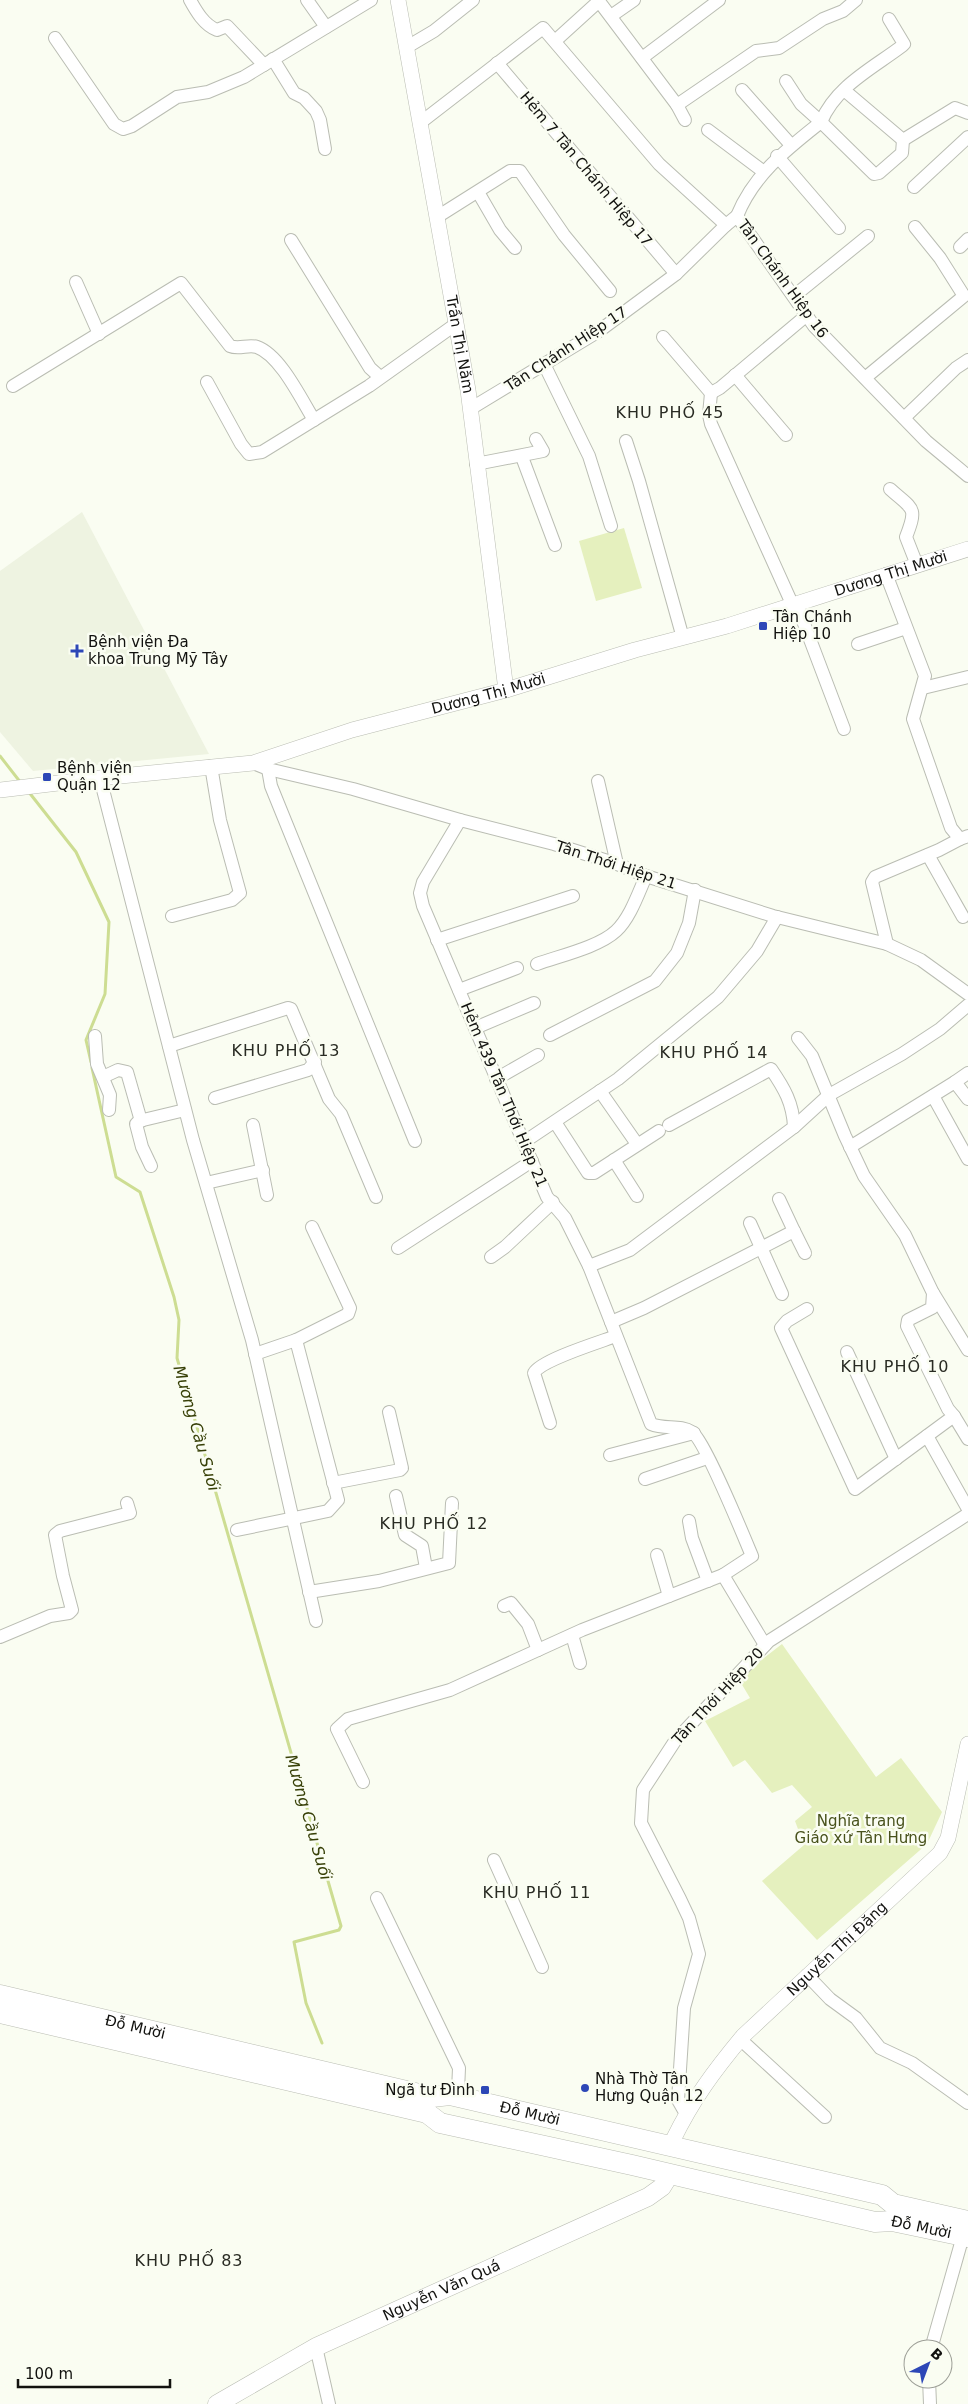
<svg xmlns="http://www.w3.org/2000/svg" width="968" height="2404" viewBox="0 0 968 2404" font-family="'DejaVu Sans',sans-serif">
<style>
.built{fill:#eef3e1}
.green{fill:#e5f0be}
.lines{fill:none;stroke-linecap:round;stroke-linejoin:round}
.stream{stroke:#cddd92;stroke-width:3}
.minor-casing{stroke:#babdb3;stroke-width:14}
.tertiary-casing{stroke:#babdb3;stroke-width:16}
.secondary-casing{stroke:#babdb3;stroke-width:19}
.trunk-casing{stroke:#babdb3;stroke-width:21}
.minor{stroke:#fff;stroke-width:12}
.tertiary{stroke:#fff;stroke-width:15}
.secondary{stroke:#fff;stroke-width:18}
.trunk{stroke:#fff;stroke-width:20}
.poi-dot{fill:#2d47b7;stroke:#fafdf2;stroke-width:2}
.labels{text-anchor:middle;stroke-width:5;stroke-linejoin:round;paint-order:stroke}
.street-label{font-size:15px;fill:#12120f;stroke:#fafdf2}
.poi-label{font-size:15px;fill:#12120f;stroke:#fafdf2;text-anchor:start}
.park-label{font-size:15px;fill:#48521c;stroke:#fafdf2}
.neighbourhood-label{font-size:16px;letter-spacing:1px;fill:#292b23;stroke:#fafdf2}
.water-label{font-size:16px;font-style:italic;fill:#384108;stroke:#fafdf2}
</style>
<rect width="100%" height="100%" fill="#fafdf2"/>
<path class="built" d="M82 512 209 754 33 771 0 732V571Z"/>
<g class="green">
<path d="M624 528 642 588 596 601 579 541Z"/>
<path d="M782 1644 876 1777 901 1758 942 1812 927 1844 817 1940 762 1881 804 1845 795 1821 812 1807 792 1785 772 1793 745 1760 733 1767 705 1721 750 1698 738 1678Z"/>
</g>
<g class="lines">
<g class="stream">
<path d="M0 756 21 783"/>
<path d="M28 791 76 852 109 922 105 994 86 1040 91 1062"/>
<path d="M92 1068 116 1177 140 1192 174 1297 179 1320 177 1358 341 1926 339 1930 294 1942 306 2003 322 2043"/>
</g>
<defs>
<g id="minor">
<path d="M190 0C196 11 204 25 217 30L227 26 264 65"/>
<path d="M307 0 326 27"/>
<path d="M598 0 677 105 756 51 779 48 823 19 843 11 856 0"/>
<path d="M611 16 634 0"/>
<path d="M55 38 114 124 123 129 132 126 177 97 208 92 244 77 371 0"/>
<path d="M555 41 599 1"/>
<path d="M407 47 434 31 473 0"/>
<path d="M642 58 719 0"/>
<path d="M273 59 294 93 304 98 316 111 320 120 325 149"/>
<path d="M497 63 676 274"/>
<path d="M786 81 801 104 821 122C836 86 873 68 902 46L904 44 889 19"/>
<path d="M742 90 791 145"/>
<path d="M844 90 903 140 955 108 968 113"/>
<path d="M677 105 685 120"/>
<path d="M420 123 543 28 659 164 726 225 737 216 814 326 926 441 968 476"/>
<path d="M708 130 764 172"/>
<path d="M777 156 839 228"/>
<path d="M914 187 968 137"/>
<path d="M478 192 500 230 515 248"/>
<path d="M737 216C754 174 787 149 821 122L874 174 879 173 902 153 903 140"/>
<path d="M437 217 510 171H520L564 235 610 291"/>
<path d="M291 240 370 368 380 377"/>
<path d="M960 247 968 239"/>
<path d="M76 282 99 334"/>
<path d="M794 296 868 236"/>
<path d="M663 337 711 393 720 388 807 315"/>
<path d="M544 364 589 456 611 526"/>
<path d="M735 375 786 435"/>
<path d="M865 378 964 296 940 258 915 227"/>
<path d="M207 382 241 444 249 454 262 452 369 386 456 324"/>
<path d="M13 386 181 283 230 346C239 350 248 344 257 347 280 355 301 399 314 420"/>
<path d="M711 393 709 415 711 424 793 606"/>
<path d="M470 409 599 331 676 274 726 225"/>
<path d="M904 418 956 368 968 360"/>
<path d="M626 441 639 481 683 638"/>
<path d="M522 457 555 545"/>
<path d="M476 464 543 451 536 439"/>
<path d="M890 489C913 510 918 506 906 537L917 565"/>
<path d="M886 574 925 676 913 719 951 828 960 839 968 836"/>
<path d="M797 605 844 729"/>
<path d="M858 644 906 628"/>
<path d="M923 688 968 677"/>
<path d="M253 763 268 769 353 789 460 820 554 844 617 864 646 876 773 916 887 944 921 960 968 994"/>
<path d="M268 769 271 786 415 1141"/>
<path d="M100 778 193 1140 252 1340 316 1621"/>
<path d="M598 781 617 864"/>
<path d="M460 820 423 882 420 893 423 906 547 1197 565 1218 589 1266 651 1424C665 1430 680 1424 692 1432 704 1439 744 1537 752 1556L723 1575"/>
<path d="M928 855 963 917"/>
<path d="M172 916 232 900 240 893 220 820 211 766"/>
<path d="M437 940 573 896"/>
<path d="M887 944 872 882 875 877 939 850 960 839"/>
<path d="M537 964C559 956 599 947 616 931 630 918 638 894 646 876"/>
<path d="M459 990 517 968"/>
<path d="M475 1028 534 1003"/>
<path d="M550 1035 655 981 677 953 689 923 695 890"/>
<path d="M95 1036 97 1064 110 1095 109 1110"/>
<path d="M798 1038 812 1056 845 1136 864 1176 905 1235 933 1293 932 1308 908 1320 907 1326 948 1409 954 1416 855 1489 781 1328 787 1321 807 1309"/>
<path d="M169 1046 288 1008 291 1009 329 1099 341 1114 376 1197"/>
<path d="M103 1077 118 1070 127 1072 141 1121"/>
<path d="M496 1079 538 1055"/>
<path d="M955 1082 968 1073"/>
<path d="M600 1091 637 1144"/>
<path d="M933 1096 968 1159"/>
<path d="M215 1098 308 1070 315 1062"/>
<path d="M555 1122 588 1173H594L659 1131"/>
<path d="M253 1125 267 1195"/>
<path d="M794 1127 829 1095 902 1054 940 1029 968 1005"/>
<path d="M524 1142 618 1079 718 997 757 951 777 917"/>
<path d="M850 1147 955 1082 968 1099"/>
<path d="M614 1160 637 1196"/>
<path d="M151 1166 142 1147 136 1124 139 1121 185 1110"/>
<path d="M206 1183 263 1170"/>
<path d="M750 1223 782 1294"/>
<path d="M794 1231 805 1253"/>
<path d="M398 1248 532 1161"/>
<path d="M491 1257 505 1247 553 1202"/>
<path d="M589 1266 630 1250 794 1127C793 1103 784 1088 771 1069L669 1125"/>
<path d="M933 1293 968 1350"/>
<path d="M611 1322 644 1308 794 1231 779 1199"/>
<path d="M847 1352 896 1459"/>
<path d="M255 1354 296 1340"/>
<path d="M954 1416 968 1439"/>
<path d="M550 1423 534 1373C541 1360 600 1342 616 1336"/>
<path d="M927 1436 968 1509"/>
<path d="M610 1455 694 1433"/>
<path d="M645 1479 707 1458"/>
<path d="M333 1483 400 1470 402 1468 389 1412"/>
<path d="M396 1496 405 1535 422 1546 426 1568"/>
<path d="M689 1521 692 1538 708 1581"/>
<path d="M237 1530 328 1511 338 1500 296 1340 348 1314 350 1308 312 1227"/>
<path d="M657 1555 669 1596"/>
<path d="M309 1592 379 1581 449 1563 452 1503"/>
<path d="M504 1606 511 1603 528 1624 538 1650"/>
<path d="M572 1635 580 1663"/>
<path d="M0 1637 50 1616 69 1613 72 1610 63 1576 55 1535 60 1531 130 1513 127 1503"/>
<path d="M363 1782 337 1729 348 1719 450 1690 582 1630 723 1575 765 1645"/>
<path d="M494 1860 542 1967"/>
<path d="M377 1898 459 2068 458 2091"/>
<path d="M807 1975 830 1999 856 2018 880 2048 912 2063 968 2103"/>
<path d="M740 2039 825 2117"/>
<path d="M686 2114 678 2100 684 2008 699 1954 689 1918 680 1899 641 1823 643 1790 675 1741 769 1641 968 1514"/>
<path d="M316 2347 329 2404"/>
<path d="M931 2349 963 2236"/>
<path d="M929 2379 930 2404"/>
</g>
<g id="tertiary">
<path id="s1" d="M398 0 468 390 506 690"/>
<path id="s2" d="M0 790 100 778 253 763 352 730 506 690 635 650 727 626 968 549"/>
<path id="s3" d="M673 2140C693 2099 714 2071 743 2036L940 1853 948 1838 968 1744"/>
</g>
<g id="secondary">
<path id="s4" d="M217 2404 316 2347 648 2197 662 2187 667 2179"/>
</g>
<g id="trunk">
<path id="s5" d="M0 1995 432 2097 450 2095 882 2195 893 2204 968 2221"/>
<path id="s6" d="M0 2013 427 2113 440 2123 632 2165 875 2222 892 2221 968 2237"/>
</g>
</defs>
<use href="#minor" class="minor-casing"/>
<use href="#tertiary" class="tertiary-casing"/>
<use href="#secondary" class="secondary-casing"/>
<use href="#trunk" class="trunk-casing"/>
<use href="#minor" class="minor"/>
<use href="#tertiary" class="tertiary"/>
<use href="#secondary" class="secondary"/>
<use href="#trunk" class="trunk"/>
</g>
<g class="poi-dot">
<rect x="758" y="621" width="10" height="10" rx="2.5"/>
<path d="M74.5 643.5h5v5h5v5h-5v5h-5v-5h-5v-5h5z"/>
<rect x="42" y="772" width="10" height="10" rx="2.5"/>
<circle cx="585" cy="2088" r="5"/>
<rect x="480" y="2085" width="10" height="10" rx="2.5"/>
</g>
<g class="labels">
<g class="street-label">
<text transform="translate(586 169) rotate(50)" y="5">Hẻm 7 Tân Chánh Hiệp 17</text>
<text transform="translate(783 279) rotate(54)" y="5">Tân Chánh Hiệp 16</text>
<text dy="5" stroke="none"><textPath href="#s1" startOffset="350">Trần Thị Năm</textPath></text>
<text transform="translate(566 349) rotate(-33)" y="5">Tân Chánh Hiệp 17</text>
<text dy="5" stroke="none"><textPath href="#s2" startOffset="920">Dương Thị Mười</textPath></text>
<text dy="5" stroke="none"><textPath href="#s2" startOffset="500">Dương Thị Mười</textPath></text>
<text transform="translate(616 865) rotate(18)" y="5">Tân Thới Hiệp 21</text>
<text transform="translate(504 1095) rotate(67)" y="5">Hẻm 439 Tân Thới Hiệp 21</text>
<text transform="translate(718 1696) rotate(-47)" y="5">Tân Thới Hiệp 20</text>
<text dy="5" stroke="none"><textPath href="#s3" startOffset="254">Nguyễn Thị Đặng</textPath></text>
<text dy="5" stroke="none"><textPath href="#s5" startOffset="139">Đỗ Mười</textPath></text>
<text dy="5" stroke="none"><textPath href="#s5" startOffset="544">Đỗ Mười</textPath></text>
<text dy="5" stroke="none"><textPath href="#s6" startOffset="948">Đỗ Mười</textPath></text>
<text dy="5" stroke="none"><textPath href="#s4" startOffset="252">Nguyễn Văn Quá</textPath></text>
</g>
<g class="poi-label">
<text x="773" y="622">Tân Chánh<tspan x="773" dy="17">Hiệp 10</tspan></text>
<text x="88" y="647">Bệnh viện Đa<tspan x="88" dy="17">khoa Trung Mỹ Tây</tspan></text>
<text x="57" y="773">Bệnh viện<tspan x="57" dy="17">Quận 12</tspan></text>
<text x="595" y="2084">Nhà Thờ Tân<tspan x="595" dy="17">Hưng Quận 12</tspan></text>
<text x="475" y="2095" text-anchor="end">Ngã tư Đình</text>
</g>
<g class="park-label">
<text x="861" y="1826">Nghĩa trang<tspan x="861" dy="17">Giáo xứ Tân Hưng</tspan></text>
</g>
<g class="neighbourhood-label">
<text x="670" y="418">KHU PHỐ 45</text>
<text x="286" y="1056">KHU PHỐ 13</text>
<text x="714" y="1058">KHU PHỐ 14</text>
<text x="895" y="1372">KHU PHỐ 10</text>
<text x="434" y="1529">KHU PHỐ 12</text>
<text x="537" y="1898">KHU PHỐ 11</text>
<text x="189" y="2266">KHU PHỐ 83</text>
</g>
<g class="water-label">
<text transform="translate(197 1428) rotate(74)" y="6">Mương Cầu Suối</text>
<text transform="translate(309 1817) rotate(74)" y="6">Mương Cầu Suối</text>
</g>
</g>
<g transform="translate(928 2364) rotate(42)"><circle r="24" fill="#fafdf2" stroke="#9d9f97"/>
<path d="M0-4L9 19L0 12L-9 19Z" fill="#2d47b7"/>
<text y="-8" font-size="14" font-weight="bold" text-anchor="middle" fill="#12120f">B</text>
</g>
<path d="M18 2379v8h152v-8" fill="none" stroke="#12120f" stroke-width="2.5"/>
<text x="25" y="2379" font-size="15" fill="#12120f" stroke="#fafdf2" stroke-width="4" paint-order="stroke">100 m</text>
</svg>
